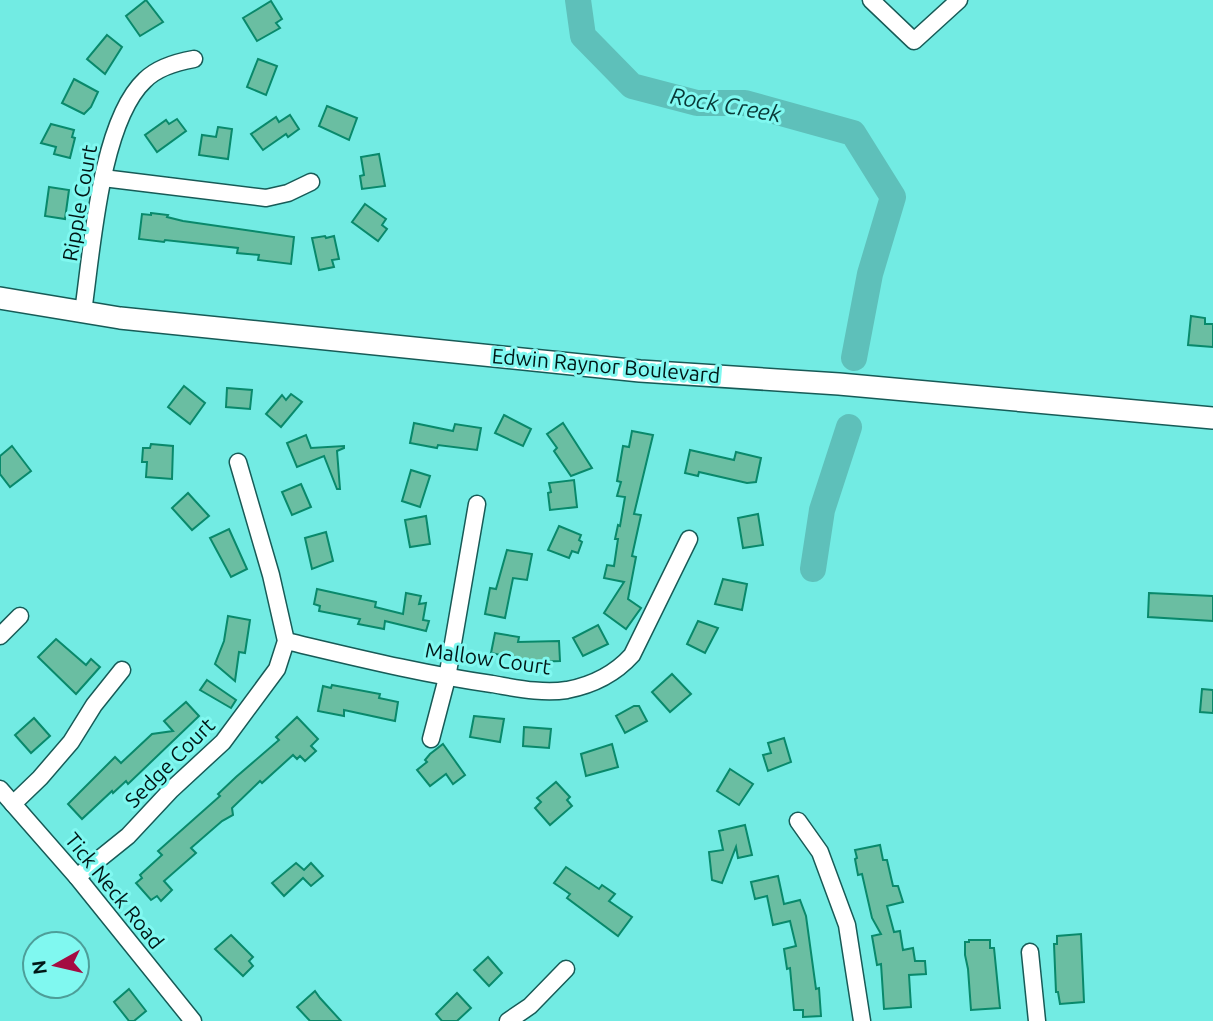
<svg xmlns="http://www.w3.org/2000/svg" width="1213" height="1021" viewBox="0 0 1213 1021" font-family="Ubuntu,sans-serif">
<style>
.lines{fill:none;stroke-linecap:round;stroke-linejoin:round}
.river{stroke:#5ec0ba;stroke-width:26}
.building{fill:#6abea2;stroke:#09896b;stroke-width:2}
.minor-casing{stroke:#175b57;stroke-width:19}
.major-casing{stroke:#175b57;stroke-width:24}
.minor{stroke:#fff;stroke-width:16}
.major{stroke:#fff;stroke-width:21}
.labels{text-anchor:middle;stroke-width:6;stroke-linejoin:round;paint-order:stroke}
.street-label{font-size:21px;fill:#001716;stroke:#80f8f0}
.water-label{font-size:23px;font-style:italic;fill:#093937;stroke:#80f8f0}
</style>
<rect width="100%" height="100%" fill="#72ebe3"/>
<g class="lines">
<g class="river">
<path d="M578 0 583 36 632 86 697 103H745L853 133 893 197 870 274 854 358"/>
<path d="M813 569 822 510 849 427"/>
</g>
</g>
<g class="building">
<path d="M146 0 163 22 140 36 126 16Z"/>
<path d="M271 1 282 19 276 23 280 28 257 41 243 18Z"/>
<path d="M107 35 122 47 105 74 87 59Z"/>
<path d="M258 59 277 66 266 95 247 87Z"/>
<path d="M74 79 98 92 91 107 84 114 62 103Z"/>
<path d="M327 106 357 118 349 140 319 126Z"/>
<path d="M290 115 299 129 288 137 286 134 263 150 251 134 276 117 279 122Z"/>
<path d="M177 119 186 131 157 152 145 135 166 120 169 124Z"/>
<path d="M51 124 74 130 72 137 75 138 70 158 54 154 56 147 41 143Z"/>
<path d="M218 127 232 129 228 159 199 155 202 135 216 137Z"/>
<path d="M379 154 385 186 362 189 360 176 364 175 361 157Z"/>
<path d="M49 187 69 190 65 219 45 216Z"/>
<path d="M365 204 386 219 382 225 387 229 378 241 352 222Z"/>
<path d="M151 213 168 215 167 217 183 221 294 237 291 264 258 260 259 255 237 253 238 248 165 240 164 242 139 239 142 214 151 215Z"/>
<path d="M325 236 326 238 334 236 339 259 332 260 334 267 319 270 312 238Z"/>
<path d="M1191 316 1205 318V324H1213V347L1188 345Z"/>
<path d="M184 386 205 403 190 424 168 407Z"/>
<path d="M227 388 252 390 250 409 226 407Z"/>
<path d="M291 394 302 402 281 427 266 414 282 395 286 400Z"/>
<path d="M504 415 531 429 523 446 495 433Z"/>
<path d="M414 423 453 431 455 424 481 428 477 450 438 445 437 448 410 443Z"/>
<path d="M563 423 592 468 571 476 554 451 557 448 547 434Z"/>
<path d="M632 431 653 435 634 514 641 515 632 556 636 557 628 599 641 608 626 629 604 613 624 582 604 578 607 565 614 566 618 539H615L618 525 620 526 625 497 617 496 621 482 617 481 623 446 629 447Z"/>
<path d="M306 435 311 448 344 446V448L337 451 340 489H337L324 456 297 467 287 443Z"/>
<path d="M151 444 173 446 172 479 146 477 147 462H142L143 448H150Z"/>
<path d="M12 446 31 471 10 487 0 474V456Z"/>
<path d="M690 450 734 460 736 452 761 458 756 482 747 483 699 472 698 476 685 473Z"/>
<path d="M411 470 430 476 420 507 402 501Z"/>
<path d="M574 480 577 507 550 510 548 493 551 492 549 483Z"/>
<path d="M301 484 311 507 292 515 282 492Z"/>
<path d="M188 493 209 516 192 530 172 508Z"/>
<path d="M758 514 763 545 743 548 738 518Z"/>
<path d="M426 516 430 544 410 547 405 520Z"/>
<path d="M559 526 581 535 579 540 582 542 578 553 572 551 569 558 548 550Z"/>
<path d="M229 529 247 569 231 577 210 538Z"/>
<path d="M326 532 333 561 312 569 305 538Z"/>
<path d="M507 550 532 554 527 580 513 578 505 618 485 614 490 588 496 589Z"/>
<path d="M723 579 747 584 742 610 715 604Z"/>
<path d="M317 589 376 602 375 607 403 614 406 593 421 596 419 604 426 603 423 620 429 621 426 631 385 621 384 629 358 624 360 619 319 611 320 606 314 604Z"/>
<path d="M1149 593 1213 596V621L1148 617Z"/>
<path d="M228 616 250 620 245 653 239 652 235 681 215 664 224 641Z"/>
<path d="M698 621 718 628 705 653 687 644Z"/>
<path d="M598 625 608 644 583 656 573 638Z"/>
<path d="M495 633 519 637 518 642 559 641 560 661 534 662 491 653Z"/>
<path d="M56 639 86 665 91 659 100 667 76 694 38 657Z"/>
<path d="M672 674 691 694 670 712 652 692Z"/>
<path d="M207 680 236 700 231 708 200 690Z"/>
<path d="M332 685 380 694 379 698 398 702 395 721 344 710V716L318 711 323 686 331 688Z"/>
<path d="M1202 689 1213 690V713L1200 712Z"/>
<path d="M186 702 199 716 128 784 126 781 113 793 112 791 82 819 68 804 115 757 121 763 152 734 173 731 164 721Z"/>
<path d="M634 706H639L647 721 625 733 616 716Z"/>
<path d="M474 716 504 719 500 742 470 737Z"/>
<path d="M297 717 318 739 311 746 316 751 305 761 300 756 297 759 293 755 262 783 260 781 232 808 233 815 222 821 191 848 196 853 164 881 172 890 161 901 157 896 151 900 136 883 142 878 140 875 162 855 158 851 220 796 218 794 236 777 279 740 276 737Z"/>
<path d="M34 718 50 736 31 753 15 735Z"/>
<path d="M524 727 551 729 549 748 523 746Z"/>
<path d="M784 738 791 762 768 771 763 755 771 753 768 743Z"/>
<path d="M443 744 465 775 453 784 446 774 430 786 417 770 427 762 425 760 430 754Z"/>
<path d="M612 744 618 767 586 776 581 754Z"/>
<path d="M730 769 753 784 739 805 717 791Z"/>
<path d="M556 782 570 797 567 800 572 806 550 825 535 808 541 802 537 798Z"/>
<path d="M745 825 752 855 738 858 736 847 722 883 712 880 709 852 723 850 719 831Z"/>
<path d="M880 845 883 860H887L893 886H898L903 902 887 906 894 932 900 931 903 950 913 948 915 961H925L926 974 909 975 911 1007 884 1009 881 964 877 965 872 936 881 934 872 918 862 874 858 875 855 859 857 858 855 850Z"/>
<path d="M296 863 304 870 311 863 323 876 311 886 303 878 284 896 272 883Z"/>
<path d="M566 867 599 889 602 885 615 894 609 901 632 917 618 936 567 898 570 894 554 883Z"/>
<path d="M778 876 784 904 800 900 806 916 816 989 819 988 821 1016 803 1017V1010H794L790 968 787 969 784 949 796 946 790 921 773 925 767 896 755 899 751 882Z"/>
<path d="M1081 934 1084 1002 1060 1004 1058 992H1056L1054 944H1057V936Z"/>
<path d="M231 935 253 957 249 961 253 966 243 976 215 949Z"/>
<path d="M969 940H990V948H994L1000 1008 971 1010 968 969 965 955V942H969Z"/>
<path d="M488 957 502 973 489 986 474 970Z"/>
<path d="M129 989 146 1011 134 1021H129L114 1002Z"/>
<path d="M315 991 320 998 341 1021H310L297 1007Z"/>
<path d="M457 993 471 1008 457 1021H442L436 1014Z"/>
</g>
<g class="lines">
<defs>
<g id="minor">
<path d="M871 0 914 41 959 0"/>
<path d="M103 178 266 198 288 193 311 182"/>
<path d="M83 312C92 251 100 122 145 80 158 67 177 62 194 59"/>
<path d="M0 636 20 616"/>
<path d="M286 641C354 657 422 674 492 684 516 688 542 694 567 690 593 685 614 675 632 655L689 539"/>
<path d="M431 739 447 678 477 504"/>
<path d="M0 789 77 877 193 1021"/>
<path d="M13 804 40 778 71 742 94 705 122 670"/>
<path d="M798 821 820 852 847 925 862 1021"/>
<path d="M77 877 128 836 171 790 223 742 277 669 286 641 271 575 238 462"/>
<path d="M1030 952 1037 1021"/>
<path d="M508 1021 530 1006 566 969"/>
</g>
<path id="major" d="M0 298 120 318 640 371 839 384 1213 418"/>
</defs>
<use href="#minor" class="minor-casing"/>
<use href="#major" class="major-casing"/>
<use href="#minor" class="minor"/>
<use href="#major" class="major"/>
</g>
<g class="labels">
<g class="street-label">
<text transform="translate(80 203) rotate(-80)" y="7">Ripple Court</text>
<text transform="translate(606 366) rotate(5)" y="7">Edwin Raynor Boulevard</text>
<text transform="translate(488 659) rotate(8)" y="7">Mallow Court</text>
<text transform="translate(170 763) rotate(-45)" y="7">Sedge Court</text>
<text transform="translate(114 891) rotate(51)" y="7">Tick Neck Road</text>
</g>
<g class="water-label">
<text transform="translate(726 105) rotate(10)" y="8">Rock Creek</text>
</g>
</g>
<g transform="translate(56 965) rotate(262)"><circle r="33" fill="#80f8f0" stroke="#4d9e99" stroke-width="2"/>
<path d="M0-5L12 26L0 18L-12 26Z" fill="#a50c42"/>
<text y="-10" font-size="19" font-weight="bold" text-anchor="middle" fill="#001716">N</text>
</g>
</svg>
